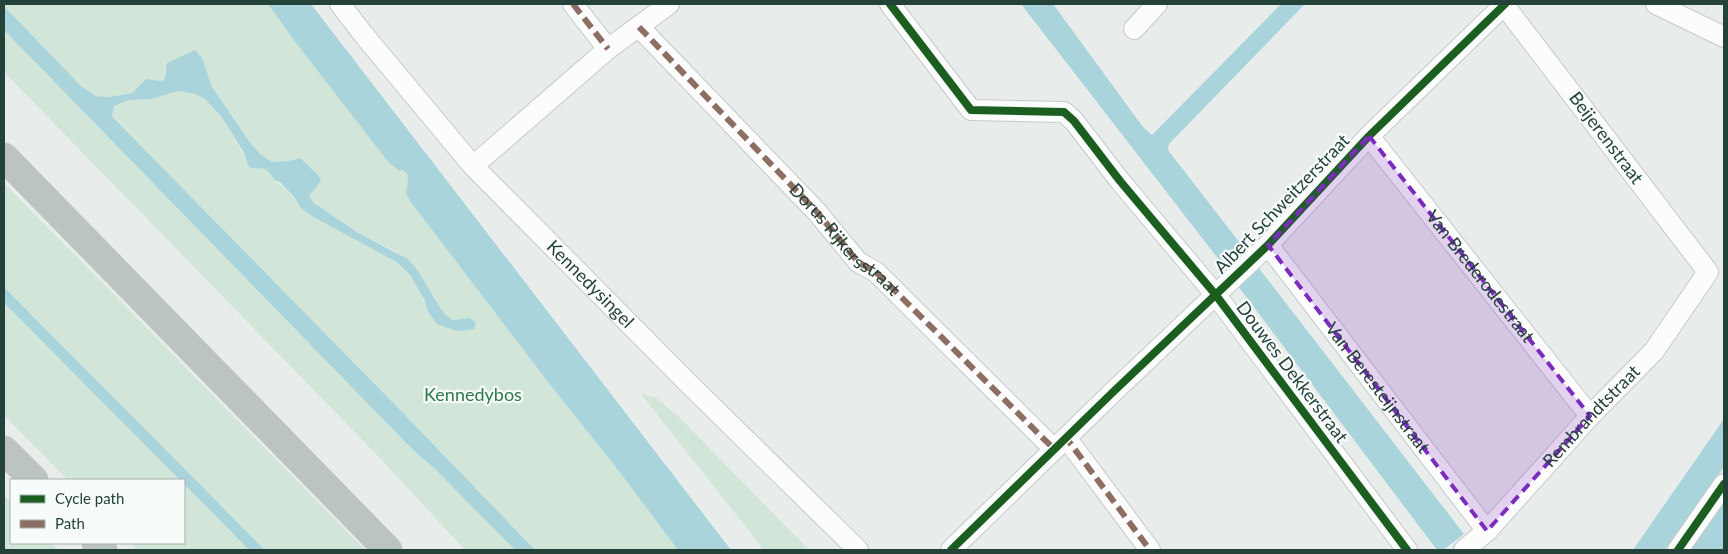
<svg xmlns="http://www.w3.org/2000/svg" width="1728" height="554" viewBox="0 0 1728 554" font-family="Lato,sans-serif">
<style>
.green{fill:#d1e6d8}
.water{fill:#a9d4db}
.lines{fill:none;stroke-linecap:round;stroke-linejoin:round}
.minor-casing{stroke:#c5cac8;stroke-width:22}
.highway-casing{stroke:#c3ccc9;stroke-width:29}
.minor{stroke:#fcfcfc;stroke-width:20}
.highway{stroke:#bcc4c2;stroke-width:28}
.quiet{stroke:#8d6e63;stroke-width:6;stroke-dasharray:12 6;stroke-linecap:butt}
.cycleway-casing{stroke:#f7fbf9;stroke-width:11}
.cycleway{stroke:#1b5e20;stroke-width:8}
.marked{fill:#7b2cbf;fill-opacity:0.2;stroke:#7b2cbf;stroke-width:4;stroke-dasharray:10 6;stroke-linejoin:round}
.labels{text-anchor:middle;stroke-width:4.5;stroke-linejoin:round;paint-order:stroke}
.street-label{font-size:18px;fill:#24423a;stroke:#f7fbf9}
.park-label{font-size:18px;fill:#2d7a4b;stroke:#f7fbf9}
</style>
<rect width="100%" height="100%" fill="#e8edeb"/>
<g class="green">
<path d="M4 4H268L290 35 409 176 406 193 410 201 548 382 618 470 678 550H535L408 418 146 151 112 115 114 106 129 100 152 99 178 91 195 94 205 99 221 116 251 168 266 169C277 183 291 192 300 207L398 263C413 277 422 293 428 312L457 331 458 318 452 320 443 312 434 295 397 252 360 234 314 203 309 196 300 158 288 161 272 162 261 155 251 144 212 87 202 58 165 69V78L162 81 146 79 132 93 109 97 96 96 81 86 4 6Z"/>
<path d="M4 30 412 449 435 469 515 550H465L378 456 4 72Z"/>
<path d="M4 183 365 550H265L4 287Z"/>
<path d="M4 303 180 480H68L4 415Z"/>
<path d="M641 394 655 397 680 418 809 550H762L760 545Z"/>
<path d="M184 484 249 550H137L130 543H184Z"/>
<path d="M4 495 11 502V543H51L59 550H4Z"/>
</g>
<g class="water">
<path d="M268 4H311L731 550H678L618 470 548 382 410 201 406 193 408 182 407 178 409 176 402 169 400 171 389 163 290 35Z"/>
<path d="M1021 4H1053L1143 127 1152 135 1281 4H1305L1169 144 1168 150 1243 247 1223 265Z"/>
<path d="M4 6 81 86 96 96 109 97 132 93 146 79 162 81 165 78 167 63 195 50 202 58 212 87 251 144 261 155 272 162 288 161 300 158 318 175 321 181 309 196 314 203 360 234 408 259 418 271 443 312 452 320 470 318 476 323 474 329 457 331 437 324 428 312 424 299 410 275 398 263 312 216 300 207 294 197 280 182 275 180 266 169 251 168 248 165 244 153 221 116 205 99 195 94 178 91 152 99 129 100 114 106 112 116 146 151 408 418 535 550H515L435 469 412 449 4 30Z"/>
<path d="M1258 267 1464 534 1443 550H1437L1238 286Z"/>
<path d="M4 287 265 550H249L184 484V480H180L4 303Z"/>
<path d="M1724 419V467L1665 550H1633Z"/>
<path d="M1724 501V550H1690Z"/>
</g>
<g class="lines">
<defs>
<g id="minor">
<path id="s1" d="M340 4 363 34 473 166 687 382 858 550"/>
<path d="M573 4 608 49"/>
<path d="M890 4 971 110 1064 112 1074 121 1120 181 1215 294 1407 550"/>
<path d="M1656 4 1724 37"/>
<path d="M639 27 817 212 858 262 876 272 1054 449"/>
<path d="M1134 29 1157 4"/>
<path id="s2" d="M1369 136 1590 416"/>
<path d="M473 166 608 49 669 4"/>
<path id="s3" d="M1268 245 1487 531"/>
<path d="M1067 439 1150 550"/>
<path d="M951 550 1112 393 1268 245 1369 136 1505 4"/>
<path id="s4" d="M1464 550 1487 531 1590 416 1654 351 1708 272 1504 5"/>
<path d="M1678 550 1724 484"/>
</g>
<g id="highway">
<path d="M4 157 388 550"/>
<path d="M4 450 34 480"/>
<path d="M96 543 103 550"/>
</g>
</defs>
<use href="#minor" class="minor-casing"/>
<use href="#highway" class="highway-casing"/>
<use href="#minor" class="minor"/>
<use href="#highway" class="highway"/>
<g class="quiet">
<path d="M573 4 608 49"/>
<path id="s5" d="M639 27 817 212 858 262 876 272 1054 449"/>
<path d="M1063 442 1067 439 1150 550"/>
</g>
<defs>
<g id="cycleway">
<path d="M890 4 971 110 1064 112 1074 121 1120 181 1215 294 1407 550"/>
<path d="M951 550 1112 393 1268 245 1369 136 1505 4"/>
<path d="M1678 550 1724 484"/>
</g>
</defs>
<use href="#cycleway" class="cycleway-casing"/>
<use href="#cycleway" class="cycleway"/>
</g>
<path class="marked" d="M1369 136 1590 416 1487 531 1268 245Z"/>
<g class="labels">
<g class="street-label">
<text transform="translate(1606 138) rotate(53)" y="6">Beijerenstraat</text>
<text transform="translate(1282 204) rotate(-46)" y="6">Albert Schweitzerstraat</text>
<text dy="6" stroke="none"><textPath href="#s5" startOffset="296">Dorus Rijkersstraat</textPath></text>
<text dy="6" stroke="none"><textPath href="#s2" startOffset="179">Van Brederodestraat</textPath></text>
<text dy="6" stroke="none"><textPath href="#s1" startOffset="376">Kennedysingel</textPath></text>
<text transform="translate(1292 372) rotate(53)" y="6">Douwes Dekkerstraat</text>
<text dy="6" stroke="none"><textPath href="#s3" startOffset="180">Van Beresteijnstraat</textPath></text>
<text dy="6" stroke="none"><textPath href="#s4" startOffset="185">Rembrandtstraat</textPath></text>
</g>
<g class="park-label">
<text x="473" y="401">Kennedybos</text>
</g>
</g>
<rect width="1728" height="554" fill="none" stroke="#24423a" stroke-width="10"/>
<rect x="10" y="479" width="175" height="65" fill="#f7fbf9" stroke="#a3b1ad"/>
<rect x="20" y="495" width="25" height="8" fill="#1b5e20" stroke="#a3b1ad"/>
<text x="55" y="504" font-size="15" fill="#24423a">Cycle path</text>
<rect x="20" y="520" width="25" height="8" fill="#8d6e63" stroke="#a3b1ad"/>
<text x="55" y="529" font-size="15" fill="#24423a">Path</text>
</svg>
